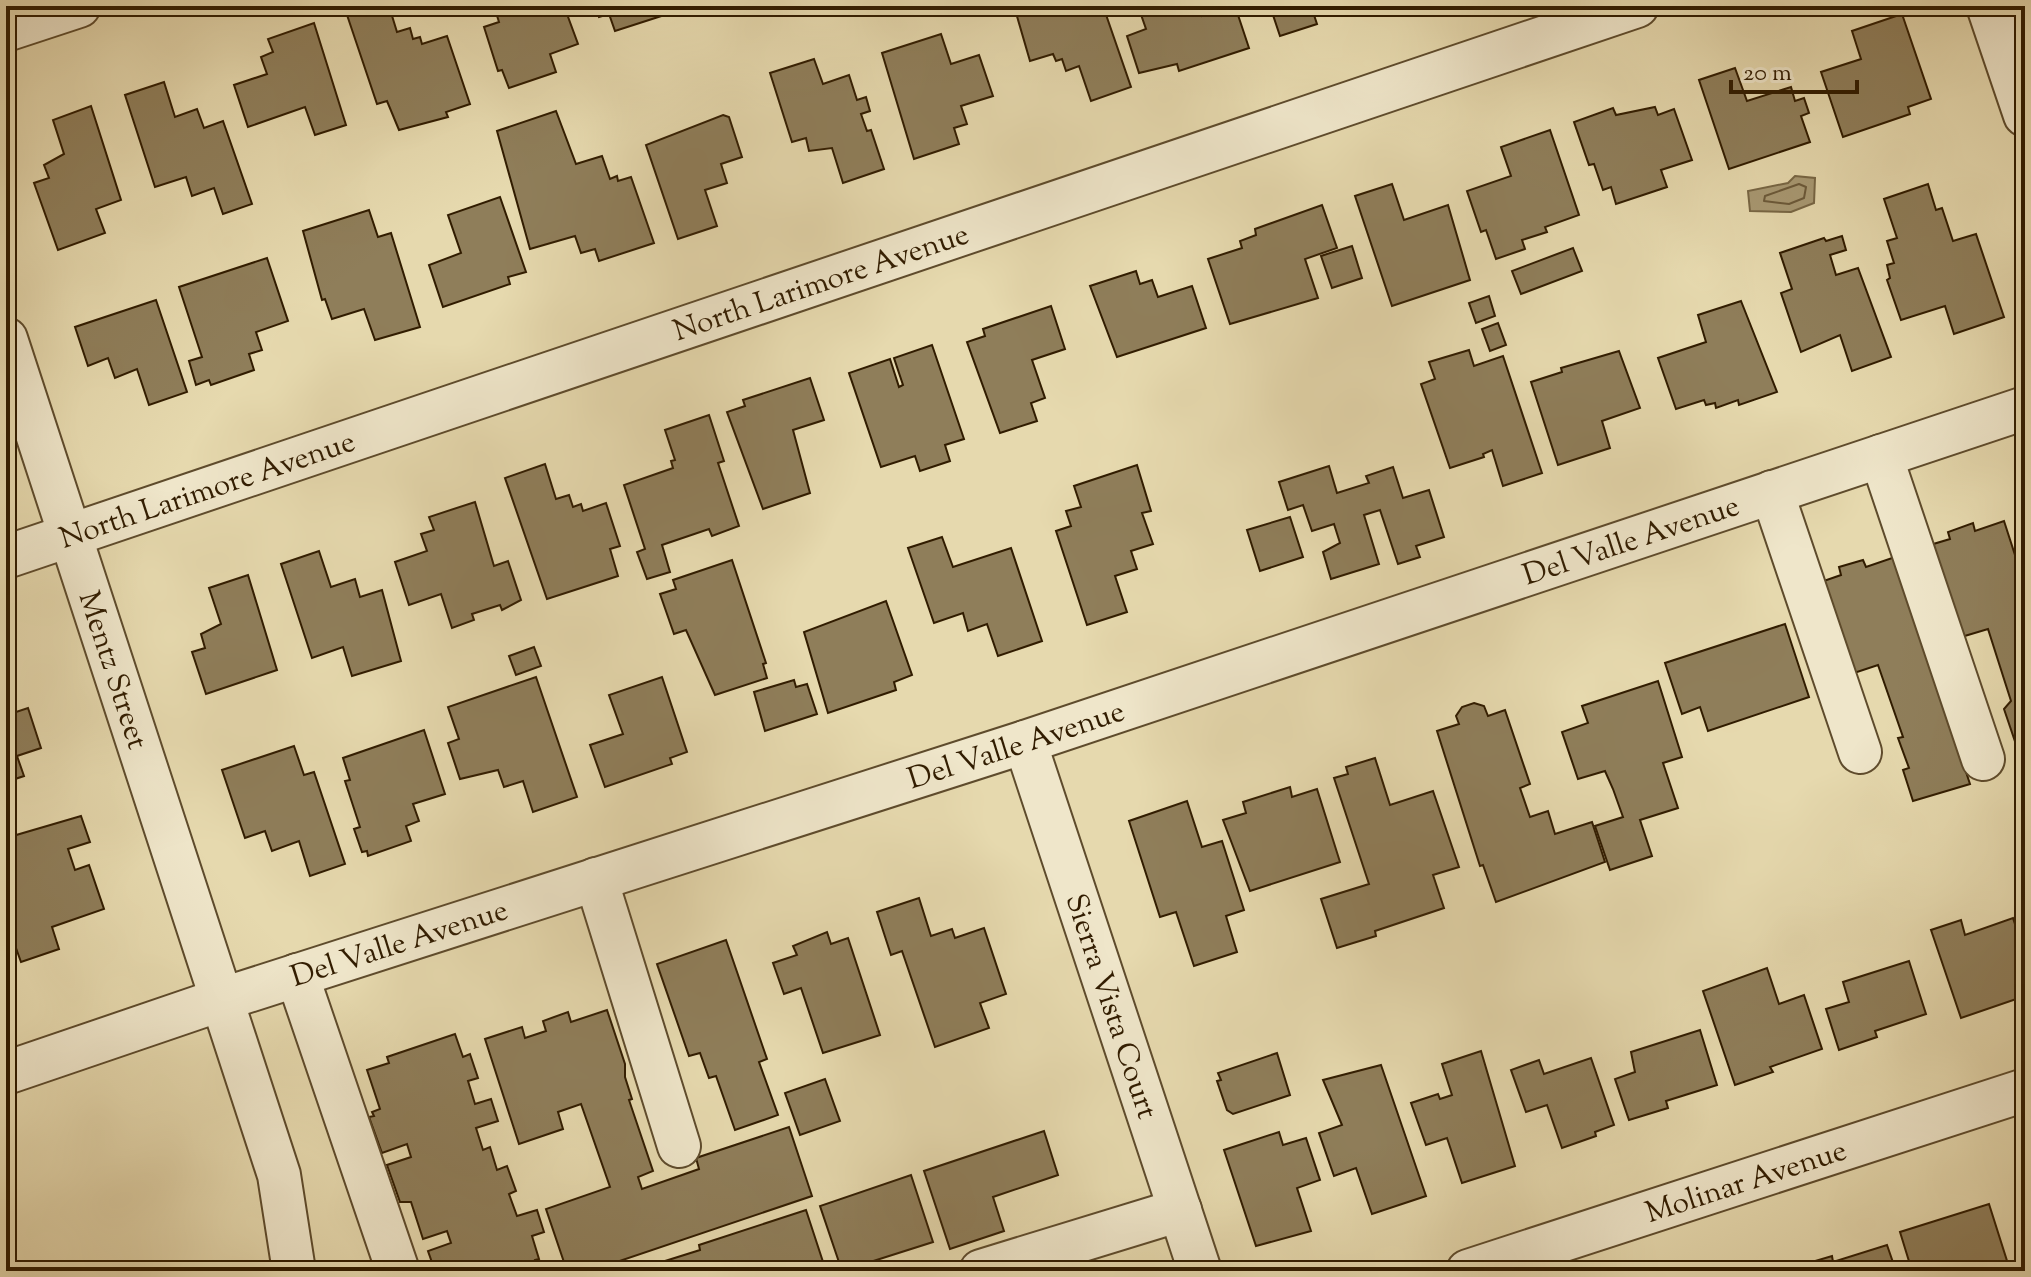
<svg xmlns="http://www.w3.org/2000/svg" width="2031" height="1277" viewBox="0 0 2031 1277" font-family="'Sorts Mill Goudy',serif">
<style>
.water{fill:#a89973;stroke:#786745;stroke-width:2}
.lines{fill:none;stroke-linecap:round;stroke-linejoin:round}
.shore{stroke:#6c5a3a;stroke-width:2}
.building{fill:#8f7e5a;stroke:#311c00;stroke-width:2}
.minor-casing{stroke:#5e4b2c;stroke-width:46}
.minor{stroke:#efe6ca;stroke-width:42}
.labels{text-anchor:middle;stroke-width:6;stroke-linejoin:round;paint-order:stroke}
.street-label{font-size:30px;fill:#311c00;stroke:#efe6ca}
</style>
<rect width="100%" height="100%" fill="#e6d9ae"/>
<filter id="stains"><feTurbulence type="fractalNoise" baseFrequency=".0025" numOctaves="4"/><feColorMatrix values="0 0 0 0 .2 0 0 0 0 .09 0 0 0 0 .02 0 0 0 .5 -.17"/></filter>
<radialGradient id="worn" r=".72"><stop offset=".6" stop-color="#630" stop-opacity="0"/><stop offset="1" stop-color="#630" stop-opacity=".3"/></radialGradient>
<path class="water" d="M1795 176 1815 178 1814 203 1791 212 1750 211 1748 191 1788 183Z"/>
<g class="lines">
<path class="shore" d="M1799 184 1806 187 1804 198 1789 204 1764 201 1765 196Z"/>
</g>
<g class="building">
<path d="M355 6H389L397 32 410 28 413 39 420 37 422 44 447 36 470 104 446 112 448 117 399 130 387 101 377 104 345 9Z"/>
<path d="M494 6H564L578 44 550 54 556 72 509 88 502 70 498 71 484 27 499 22Z"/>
<path d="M596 6H682L683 9 615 31 609 14 599 17Z"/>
<path d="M1014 6H1103L1131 87 1091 101 1079 66 1066 71 1062 59 1056 61 1053 54 1030 61Z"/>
<path d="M1138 6H1199L1202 16 1235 6 1249 48 1179 71 1177 64 1139 73 1127 36 1146 29Z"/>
<path d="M1270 6H1311L1317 24 1280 36Z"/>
<path d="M1902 14 1931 99 1908 107 1910 114 1843 137 1821 72 1861 59 1852 31Z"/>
<path d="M314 23 346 125 315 135 305 107 248 127 234 85 267 74 261 57 273 52 268 39Z"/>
<path d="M941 34 951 64 979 55 993 96 961 106 967 124 954 128 959 144 914 159 882 53Z"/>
<path d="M814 59 823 84 849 75 857 100 866 97 870 111 861 114 867 131 871 130 884 169 843 183 832 148 809 151 806 138 792 142 770 73Z"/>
<path d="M1735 68 1747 101 1791 87 1795 101 1804 98 1809 113 1801 116 1810 142 1729 169 1699 80Z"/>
<path d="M164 82 175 117 197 109 204 128 223 121 252 204 223 214 214 188 192 196 186 177 155 187 125 95Z"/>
<path d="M91 106 121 200 96 209 105 233 58 250 34 183 49 178 44 165 64 154 53 120Z"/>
<path d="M1655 107 1658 115 1674 109 1692 160 1661 170 1667 187 1616 204 1611 187 1603 190 1594 164 1589 165 1574 122 1613 108 1616 115Z"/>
<path d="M556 111 576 164 602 156 610 179 617 176 618 181 631 177 654 243 599 261 595 249 581 253 575 236 530 249 497 131Z"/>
<path d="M723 115 729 117 742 157 721 164 727 183 705 190 717 226 678 239 646 145Z"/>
<path d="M1550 130 1579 215 1545 227 1547 232 1522 240 1525 249 1496 259 1486 230 1481 232 1467 191 1511 176 1501 147Z"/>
<path d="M1392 184 1404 220 1448 205 1470 280 1392 306 1355 196Z"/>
<path d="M1928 184 1936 210 1942 208 1953 241 1976 234 2004 317 1954 334 1945 306 1901 320 1887 280 1890 278 1887 265 1894 263 1887 241 1897 238 1884 199Z"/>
<path d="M500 197 526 272 508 277 510 284 443 307 429 265 461 253 448 215Z"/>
<path d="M1322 205 1337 248 1305 259 1318 298 1230 324 1208 259 1242 248 1240 241 1256 235 1255 229Z"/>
<path d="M369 210 378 237 391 233 420 327 375 340 364 309 332 319 325 299 322 300 303 231Z"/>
<path d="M1842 236 1846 250 1830 255 1836 275 1858 268 1891 357 1852 371 1840 335 1801 352 1781 293 1792 289 1780 253 1824 238 1826 241Z"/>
<path d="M1352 246 1362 278 1332 288 1321 256Z"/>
<path d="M1573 248 1582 271 1521 294 1512 271Z"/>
<path d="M267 258 288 321 256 332 262 350 249 354 254 370 211 385 209 380 196 385 189 361 202 357 179 287Z"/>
<path d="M1136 271 1140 284 1152 280 1158 297 1192 286 1206 328 1117 357 1090 286Z"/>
<path d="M1489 296 1495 316 1476 323 1469 303Z"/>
<path d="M156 300 187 392 149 405 137 369 115 378 108 358 88 366 75 327Z"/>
<path d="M1741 301 1777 392 1739 405 1738 400 1716 408 1715 403 1706 405 1704 400 1676 409 1658 358 1706 342 1698 315Z"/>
<path d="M1051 306 1065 349 1032 360 1045 398 1031 403 1037 421 1000 433 967 342 985 336 983 329Z"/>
<path d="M1498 323 1506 345 1490 351 1482 329Z"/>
<path d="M932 345 964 439 945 445 950 461 920 471 915 456 881 467 849 373 890 359 899 387 903 385 894 358Z"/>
<path d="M1469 350 1474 366 1503 356 1542 473 1503 486 1492 450 1483 454 1484 457 1450 468 1421 384 1435 379 1429 362Z"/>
<path d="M1619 351 1640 408 1602 421 1610 448 1558 465 1531 382 1562 372 1561 368Z"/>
<path d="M810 378 824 420 793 430 810 493 763 509 727 412 745 406 743 400Z"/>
<path d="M709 415 724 461 718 463 739 526 712 536 709 529 662 545 670 572 647 579 637 552 645 549 624 485 673 468 671 461 675 460 665 430Z"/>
<path d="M545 464 556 499 569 495 573 507 581 504 583 511 606 503 620 546 610 549 618 576 547 599 505 478Z"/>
<path d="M1137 465 1151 511 1142 513 1153 544 1131 551 1137 569 1115 576 1127 612 1087 625 1056 531 1071 526 1066 511 1081 507 1074 486Z"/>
<path d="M1329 466 1337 493 1369 483 1366 476 1393 467 1403 498 1429 490 1444 537 1416 546 1420 557 1398 564 1380 510 1364 515 1379 564 1331 579 1323 552 1340 543 1334 524 1312 531 1303 505 1288 510 1279 482Z"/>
<path d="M475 502 494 566 508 561 521 600 502 610 500 605 472 614 474 620 452 628 441 594 409 605 395 562 427 551 421 534 434 530 429 517Z"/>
<path d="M1290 517 1303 557 1260 571 1247 530Z"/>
<path d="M2004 521 2025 586 2023 765 2004 709 2011 701 1988 629 1958 638 1920 548 1950 539 1948 532 1973 523 1975 531Z"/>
<path d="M942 537 953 567 1011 548 1042 641 998 656 987 624 968 631 963 613 934 623 908 548Z"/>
<path d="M319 551 331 587 355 579 360 597 382 590 401 661 352 676 343 647 312 658 281 564Z"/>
<path d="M1895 557 1970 784 1913 801 1903 770 1909 768 1898 738 1903 737 1878 665 1848 675 1812 585 1841 575 1839 567 1863 560 1866 567Z"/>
<path d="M732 560 766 663 763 664 767 678 715 695 686 630 674 634 660 594 676 589 673 580Z"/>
<path d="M248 575 277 670 206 694 192 652 205 648 201 634 221 624 209 588Z"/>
<path d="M886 601 912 675 894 682 896 690 828 713 804 632Z"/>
<path d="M1785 624 1809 697 1708 731 1700 707 1682 714 1665 663Z"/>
<path d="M534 647 541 666 516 675 509 656Z"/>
<path d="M536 677 577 797 533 812 523 781 504 787 498 770 460 779 448 743 459 739 448 707Z"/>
<path d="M662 677 687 752 670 758 672 764 605 787 590 745 623 734 609 695Z"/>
<path d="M794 680 796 687 807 684 817 714 765 731 754 692Z"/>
<path d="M1658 681 1682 757 1663 763 1678 808 1640 820 1652 856 1610 870 1595 826 1623 817 1613 789 1605 771 1578 779 1562 732 1588 723 1582 706Z"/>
<path d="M1474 703 1484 706 1488 716 1505 710 1530 784 1520 788 1530 817 1548 811 1555 834 1592 822 1605 862 1496 902 1483 865 1480 866 1437 731 1459 724 1456 716 1462 707Z"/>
<path d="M28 708 41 748 17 756 24 776 6 782V712L7 715Z"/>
<path d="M424 730 445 794 413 804 419 821 406 826 411 841 368 856 367 851 362 852 354 829 360 827 345 781 350 780 343 758Z"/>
<path d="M294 746 304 775 314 772 345 864 310 876 299 841 272 851 265 831 245 838 222 770Z"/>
<path d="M1375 758 1390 805 1433 791 1459 867 1433 875 1444 908 1375 931 1376 936 1337 948 1321 899 1369 884 1334 778 1348 774 1346 767Z"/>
<path d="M1290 787 1292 797 1317 789 1340 862 1250 891 1223 820 1246 813 1243 802Z"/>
<path d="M1187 801 1202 847 1222 841 1244 910 1226 916 1237 952 1194 966 1176 912 1160 917 1129 821Z"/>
<path d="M81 816 90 842 68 849 75 870 89 865 104 909 52 927 59 949 21 962 7 923 11 922 6 908V863L13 860 6 838Z"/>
<path d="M919 898 931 936 952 929 955 938 984 928 1006 994 980 1003 989 1028 935 1047 902 951 891 955 877 912Z"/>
<path d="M2013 918 2025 955V996L1961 1018 1931 930 1961 920 1965 935Z"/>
<path d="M827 932 831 944 848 938 880 1035 823 1053 801 988 784 994 773 963 797 955 793 946Z"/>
<path d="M726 940 767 1059 759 1062 778 1115 735 1130 716 1076 709 1078 700 1053 689 1056 657 964Z"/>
<path d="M1909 961 1926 1014 1875 1031 1877 1037 1839 1050 1826 1009 1849 1002 1843 982Z"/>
<path d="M1767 968 1779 1004 1804 995 1822 1049 1770 1067 1773 1072 1735 1085 1703 991Z"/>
<path d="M607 1010 625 1064V1077L632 1099 629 1100 653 1171 638 1177 642 1189 699 1169 696 1158 789 1127 812 1196 590 1271H567L546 1209 610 1187 581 1104 558 1112 563 1129 519 1144 485 1039 522 1027 525 1038 546 1031 543 1021 568 1012 571 1022Z"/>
<path d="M1700 1030 1717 1085 1666 1101 1668 1108 1629 1120 1615 1079 1635 1072 1631 1052Z"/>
<path d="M455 1034 463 1057 470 1054 478 1078 468 1081 475 1104 491 1099 498 1121 476 1128 483 1150 490 1147 497 1170 507 1166 516 1191 509 1194 517 1216 537 1210 544 1232 532 1236 539 1259 535 1260 538 1271H435L428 1251 451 1243 447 1231 423 1239 411 1202H400L387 1165 411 1157 407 1144 382 1153 369 1117 374 1116 372 1112 380 1109 367 1070 389 1063 387 1057Z"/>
<path d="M1481 1051 1515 1166 1462 1183 1447 1138 1426 1145 1411 1103 1438 1094 1440 1099 1452 1095 1442 1064Z"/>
<path d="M1277 1053 1290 1095 1233 1114 1227 1110 1217 1081 1221 1080 1218 1073Z"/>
<path d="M1591 1058 1614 1125 1595 1132 1596 1136 1562 1148 1547 1105 1526 1112 1511 1070 1539 1060 1544 1074Z"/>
<path d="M1381 1065 1426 1196 1372 1214 1356 1168 1334 1176 1319 1133 1342 1125 1323 1080Z"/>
<path d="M825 1079 840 1121 800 1135 785 1093Z"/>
<path d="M1044 1131 1058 1175 993 1197 1004 1231 950 1249 924 1171Z"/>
<path d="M1279 1132 1283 1145 1306 1138 1320 1180 1297 1188 1311 1231 1256 1246 1224 1150Z"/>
<path d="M911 1175 933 1242 842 1271 820 1206Z"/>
<path d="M1989 1204 2008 1264 1988 1271H1912L1900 1232Z"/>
<path d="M806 1210 826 1271H647L646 1267 700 1250 699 1245Z"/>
<path d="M1887 1245 1896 1271H1796L1795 1267 1832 1256 1833 1262Z"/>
</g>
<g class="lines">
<defs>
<g id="minor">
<path d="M1988 6 2025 115"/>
<path d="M6 30 79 6"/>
<path id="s1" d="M6 339 279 1175 294 1271"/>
<path d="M1881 456 1983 759"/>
<path d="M1772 492 1860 752"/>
<path id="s2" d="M6 557 1637 6"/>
<path id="s3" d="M1025 742 1200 1271"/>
<path d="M596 879 679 1146"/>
<path d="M297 975 398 1271"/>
<path id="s4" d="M6 1073 220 1000 1025 742 2025 408"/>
<path d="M981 1271 1180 1210"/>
<path id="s5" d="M1468 1271 2025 1090"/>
</g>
</defs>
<use href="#minor" class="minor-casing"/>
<use href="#minor" class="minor"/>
</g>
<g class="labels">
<g class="street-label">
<text dy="10" stroke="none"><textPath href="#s2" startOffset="860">North Larimore Avenue</textPath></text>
<text dy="10" stroke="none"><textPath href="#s2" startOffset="212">North Larimore Avenue</textPath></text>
<text dy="10" stroke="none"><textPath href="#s4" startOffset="1710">Del Valle Avenue</textPath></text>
<text dy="10" stroke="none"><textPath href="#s1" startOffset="348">Mentz Street</textPath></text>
<text dy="10" stroke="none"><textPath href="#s4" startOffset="1062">Del Valle Avenue</textPath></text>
<text dy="10" stroke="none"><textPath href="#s4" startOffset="414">Del Valle Avenue</textPath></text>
<text dy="10" stroke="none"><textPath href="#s3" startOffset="278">Sierra Vista Court</textPath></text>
<text dy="10" stroke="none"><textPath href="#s5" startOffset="292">Molinar Avenue</textPath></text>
</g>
</g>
<rect width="2031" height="1277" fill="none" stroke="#e6d9ae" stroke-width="32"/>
<rect x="8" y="8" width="2015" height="1261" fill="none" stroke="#311c00" stroke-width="4"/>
<rect x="16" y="16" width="1999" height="1245" fill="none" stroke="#311c00" stroke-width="2"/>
<path d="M1731 80v12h126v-12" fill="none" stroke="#311c00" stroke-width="4"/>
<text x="1743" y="80" font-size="24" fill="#311c00" stroke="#efe6ca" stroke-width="6" paint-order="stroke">20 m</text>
<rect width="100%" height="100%" filter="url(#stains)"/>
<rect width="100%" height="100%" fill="url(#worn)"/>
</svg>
